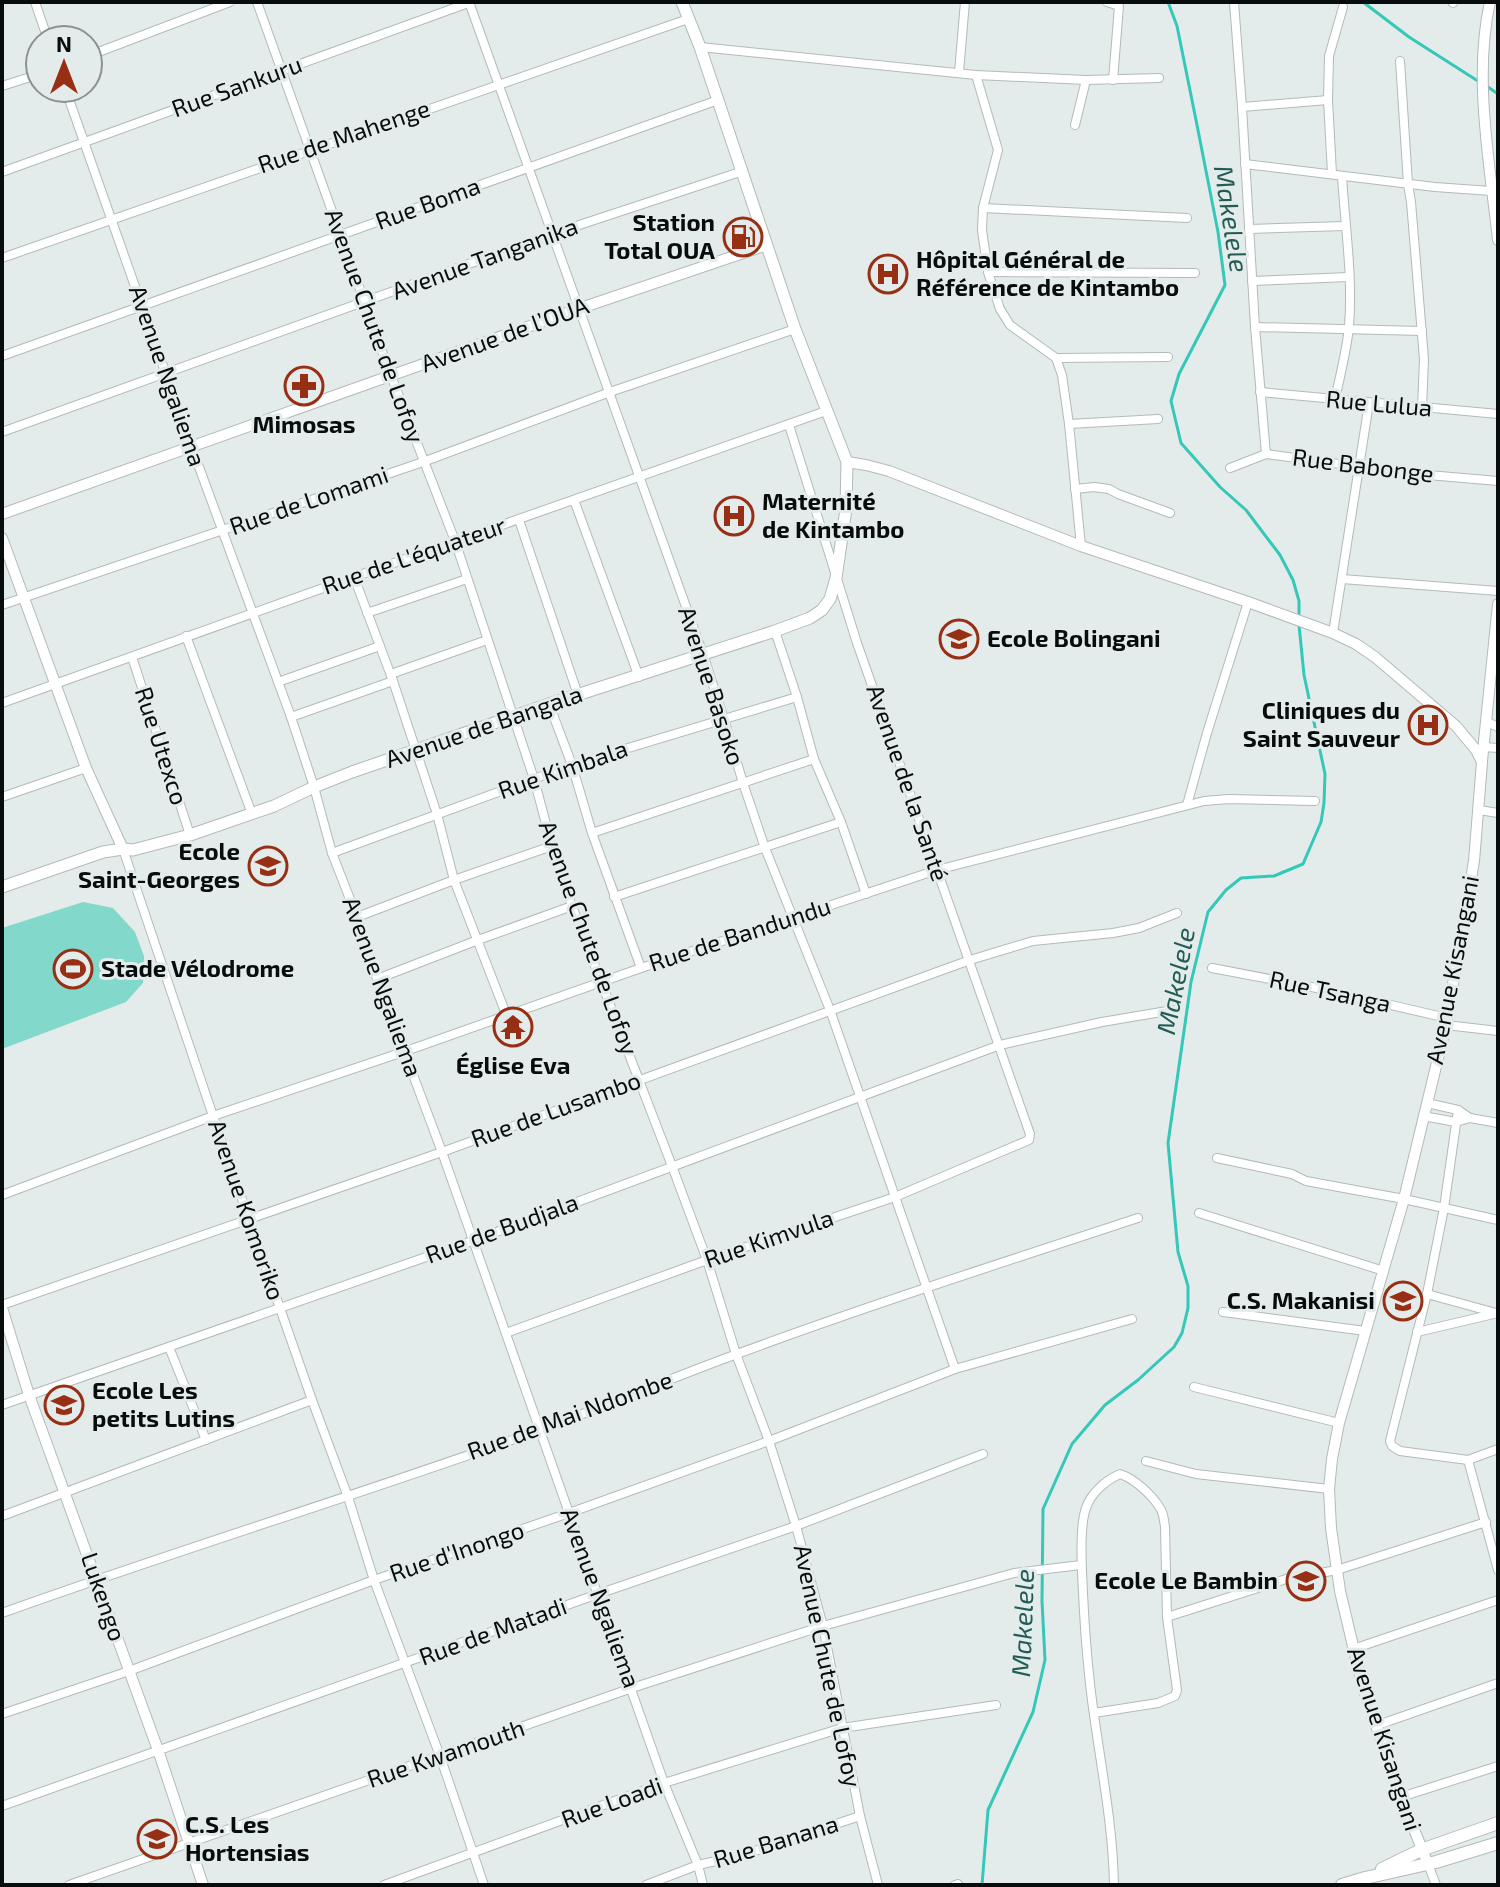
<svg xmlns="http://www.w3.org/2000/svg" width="1500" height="1887" viewBox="0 0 1500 1887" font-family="'Exo 2',sans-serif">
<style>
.green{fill:#83d8cc}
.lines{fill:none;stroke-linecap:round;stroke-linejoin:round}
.stream{stroke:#35c7b8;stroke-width:3}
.minor-casing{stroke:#b2bbb9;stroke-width:10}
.tertiary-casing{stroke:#b2bbb9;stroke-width:12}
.secondary-casing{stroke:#b2bbb9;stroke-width:13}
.primary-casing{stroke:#b2bbb9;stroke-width:14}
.minor{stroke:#fff;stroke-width:8}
.tertiary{stroke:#fff;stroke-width:10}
.secondary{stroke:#fff;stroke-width:11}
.primary{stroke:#fff;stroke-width:12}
.labels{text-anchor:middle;stroke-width:6;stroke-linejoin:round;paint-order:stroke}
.street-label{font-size:24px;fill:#090c0c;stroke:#e3eceb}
.poi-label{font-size:24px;font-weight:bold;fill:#090c0c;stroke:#e3eceb;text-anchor:start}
.water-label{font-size:26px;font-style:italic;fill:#235c55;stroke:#e3eceb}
</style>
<rect width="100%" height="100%" fill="#e3eceb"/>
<path class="green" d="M83 902 113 908 135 932 144 956 143 983 126 1002 2 1049V928Z"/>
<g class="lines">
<g class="stream">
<path d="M1363 2 1409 37 1481 83"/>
<path d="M1488 87 1498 94"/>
<path d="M982 1885 988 1810 1033 1712 1045 1660 1042 1601 1043 1509 1072 1444 1105 1405 1138 1380 1174 1347 1182 1333 1188 1308V1286L1178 1252 1168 1143 1191 982 1208 912 1226 890 1241 878 1274 876 1303 864 1321 822 1324 803 1325 774 1304 675 1299 625V601L1293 580 1280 555 1246 510 1220 487 1181 443 1171 401 1179 374 1225 285 1218 232 1196 120 1177 26 1168 2"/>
</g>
<defs>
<g id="minor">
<path d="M35 2 48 40"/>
<path d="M257 2 391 376 455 541 534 779 552 846 572 906 672 1166 707 1260 736 1354 769 1441 796 1526 823 1626 860 1816 878 1885"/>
<path d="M469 2 703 654 724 719 743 783 765 848 830 1010 955 1369"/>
<path d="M1107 2 1119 6 1113 80"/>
<path d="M1234 2 1242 107 1255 327 1266 454"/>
<path d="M1452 2 1453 3"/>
<path d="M700 47 976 75 1086 80 1159 78"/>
<path d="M88 56 230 2"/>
<path d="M1400 61 1408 184 1411 202 1424 359 1422 408"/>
<path d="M959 72 965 2"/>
<path d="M976 75 998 150 983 208 982 230 988 272 1000 309 1010 325 1056 358 1062 375 1069 424 1081 546"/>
<path d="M2 86 40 74"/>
<path d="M65 88 192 448 291 717 314 787 332 853 357 917 377 979 442 1152 664 1783 698 1865 703 1885"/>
<path d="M1242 107 1328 100"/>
<path d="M1075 125 1086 80"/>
<path d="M1245 164 1435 187 1491 191"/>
<path d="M2 172 471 2"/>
<path d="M1332 174 1328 100 1329 56 1343 7"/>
<path d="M983 208 1187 218"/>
<path d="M1249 229 1345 226"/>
<path d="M2 258 688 19"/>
<path d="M988 272 1195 273"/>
<path d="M1252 281 1349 277"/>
<path d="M1255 327 1422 331"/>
<path d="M2 356 718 100"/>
<path d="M1056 358 1168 357"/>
<path d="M1260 392 1498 414"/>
<path d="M1335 400C1340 375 1347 350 1349 326 1353 276 1345 226 1342 176"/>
<path d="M1069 424 1158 419"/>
<path d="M2 432 552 234 743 171"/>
<path d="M1230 468 1266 454 1405 473 1498 481"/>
<path d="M1075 489 1094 487 1109 489 1118 494 1170 513"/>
<path d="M574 500 639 677"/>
<path d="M519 520 578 695"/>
<path d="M354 577 393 681 437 814 454 880 506 1014"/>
<path d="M1342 579 1498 591"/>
<path d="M2 605 423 462 610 392 795 329"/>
<path d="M367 613 467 579"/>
<path d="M775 631 797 697 814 759 841 822 866 894"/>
<path d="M1333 633 1369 403"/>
<path d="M186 636 252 814"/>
<path d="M132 657 190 835"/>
<path d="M391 674 487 640"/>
<path d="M278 682 380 646"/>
<path d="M2 703 354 577 826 411"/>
<path d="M549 704 572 765 592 833 641 968"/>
<path d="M291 717 393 681"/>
<path d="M1485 721 1498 727"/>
<path d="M1483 747 1498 748"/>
<path d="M2 797 86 768"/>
<path d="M1187 805 1207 733 1248 602"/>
<path d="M1479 810 1498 813"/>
<path d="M592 833 814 759"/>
<path d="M123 849 213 1116 312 1400 348 1497 374 1580 440 1756 484 1885"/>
<path d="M332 853 572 765 797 697"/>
<path d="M614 897 841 822"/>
<path d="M357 917 454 880 552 846"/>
<path d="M1212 968 1322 989 1447 1018"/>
<path d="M377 979 478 940 572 906"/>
<path d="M1446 1025 1498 1031"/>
<path d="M1427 1103 1458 1110 1470 1118"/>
<path d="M1458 1110 1444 1208 1427 1294 1390 1441 1392 1446 1400 1451 1468 1460 1498 1449"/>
<path d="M1423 1116 1456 1122 1470 1118 1498 1123"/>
<path d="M1217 1158 1292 1174 1306 1181 1404 1199 1498 1220"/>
<path d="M2 1195 213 1116 406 1051 641 968 937 870 1204 801 1229 799 1315 801"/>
<path d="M1199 1213 1384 1271"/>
<path d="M1427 1294 1496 1313"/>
<path d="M2 1305 442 1152 970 960 1033 941 1113 933 1139 928 1177 913"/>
<path d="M1223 1312 1365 1331"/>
<path d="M1417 1332 1498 1313"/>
<path d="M506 1333 707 1260 895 1197 1029 1140 1030 1134 857 643 789 425"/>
<path d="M169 1347 206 1440"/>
<path d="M1194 1387 1339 1423"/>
<path d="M2 1405 472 1241 1000 1045 1102 1022 1173 1010"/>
<path d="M1468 1460 1498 1570"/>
<path d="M1146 1461 1196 1474 1329 1489"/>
<path d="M2 1516 312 1400"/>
<path d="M2 1613C180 1549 362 1494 540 1430 606 1406 671 1378 737 1354 870 1305 1004 1262 1138 1218"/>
<path d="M1167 1617 1286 1579 1337 1570 1486 1522"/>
<path d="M1353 1649 1498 1600"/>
<path d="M1094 1713 1158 1703 1175 1696 1177 1690 1167 1617 1165 1527C1164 1521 1164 1514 1160 1508 1152 1495 1135 1479 1120 1474 1106 1480 1091 1493 1086 1508 1079 1527 1082 1571 1083 1593 1085 1634 1088 1674 1094 1715 1102 1772 1113 1828 1114 1885"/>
<path d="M2 1714 129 1671 374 1580 569 1513 769 1441 955 1369 1132 1319"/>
<path d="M1375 1726 1498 1683"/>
<path d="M1401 1797 1498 1766"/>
<path d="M2 1806 598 1594 796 1526 983 1454"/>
<path d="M1428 1864 1436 1885"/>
<path d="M69 1885 632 1688 823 1626 1014 1573 1081 1565"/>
<path d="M384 1885 664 1783 842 1728 996 1705"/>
<path d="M646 1885 698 1865 743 1855 860 1816"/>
<path d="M955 1885 958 1884"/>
</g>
<g id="tertiary">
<path d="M1490 2C1473 77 1490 165 1498 240"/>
<path d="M847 462 866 465 889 471 1081 546 1248 602 1333 633 1356 644 1375 657 1456 726 1476 750 1482 762 1474 861 1446 1025 1404 1199 1339 1423 1332 1459 1329 1489 1331 1528 1340 1591 1363 1688 1401 1797 1428 1864"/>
<path d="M2 514 578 309 767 245"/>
<path d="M2 538 86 768 123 849"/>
<path d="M1482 761 1498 604"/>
<path d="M2 1308 29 1395 158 1750 203 1885"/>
</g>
<path id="secondary" d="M2 887 103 852 123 849 133 850 190 835 274 806 314 787 352 772 549 704 775 631 810 618 822 610 830 599 836 578 846 509 847 462 795 329 700 47 682 2"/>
<g id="primary">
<path d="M1382 1869 1421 1850 1498 1823"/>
<path d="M1342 1885 1365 1878 1436 1862 1498 1843"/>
</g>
</defs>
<use href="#minor" class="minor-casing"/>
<use href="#tertiary" class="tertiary-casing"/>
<use href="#secondary" class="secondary-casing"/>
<use href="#primary" class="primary-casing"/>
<use href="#minor" class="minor"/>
<use href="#tertiary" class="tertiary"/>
<use href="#secondary" class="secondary"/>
<use href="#primary" class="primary"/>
</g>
<defs>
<symbol id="fuel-ring" viewBox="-11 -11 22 22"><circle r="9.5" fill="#e3eceb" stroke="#972f15" stroke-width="1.5"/><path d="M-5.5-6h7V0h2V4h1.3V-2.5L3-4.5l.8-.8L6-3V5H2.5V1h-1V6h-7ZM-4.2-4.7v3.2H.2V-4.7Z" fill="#972f15"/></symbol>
<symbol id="hospital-ring" viewBox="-11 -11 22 22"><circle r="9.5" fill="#e3eceb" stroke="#972f15" stroke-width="1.5"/><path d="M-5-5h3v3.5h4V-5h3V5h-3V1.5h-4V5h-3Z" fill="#972f15"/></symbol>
<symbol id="pharmacy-ring" viewBox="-11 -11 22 22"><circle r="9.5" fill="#e3eceb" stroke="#972f15" stroke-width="1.5"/><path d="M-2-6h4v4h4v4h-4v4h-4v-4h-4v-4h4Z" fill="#972f15"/></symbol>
<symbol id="school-ring" viewBox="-11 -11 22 22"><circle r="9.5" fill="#e3eceb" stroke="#972f15" stroke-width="1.5"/><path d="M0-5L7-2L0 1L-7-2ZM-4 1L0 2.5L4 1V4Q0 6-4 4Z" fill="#972f15"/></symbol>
<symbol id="stadium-ring" viewBox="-11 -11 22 22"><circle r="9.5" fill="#e3eceb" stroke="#972f15" stroke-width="1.5"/><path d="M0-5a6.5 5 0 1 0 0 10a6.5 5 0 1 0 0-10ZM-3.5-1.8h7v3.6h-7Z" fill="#972f15"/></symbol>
<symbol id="temple-ring" viewBox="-11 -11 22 22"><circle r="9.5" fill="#e3eceb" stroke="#972f15" stroke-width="1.5"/><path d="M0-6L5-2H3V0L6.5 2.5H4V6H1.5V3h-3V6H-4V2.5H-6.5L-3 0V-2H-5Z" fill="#972f15"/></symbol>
</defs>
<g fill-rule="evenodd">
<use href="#fuel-ring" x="721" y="215" width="44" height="44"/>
<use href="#hospital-ring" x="866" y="252" width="44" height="44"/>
<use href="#pharmacy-ring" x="282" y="364" width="44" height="44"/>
<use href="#hospital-ring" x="712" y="494" width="44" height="44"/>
<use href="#school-ring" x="937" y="617" width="44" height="44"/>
<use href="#hospital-ring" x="1406" y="703" width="44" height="44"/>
<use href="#school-ring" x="246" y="844" width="44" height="44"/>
<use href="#stadium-ring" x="51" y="947" width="44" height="44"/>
<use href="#temple-ring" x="491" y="1005" width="44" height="44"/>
<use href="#school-ring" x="1381" y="1279" width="44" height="44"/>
<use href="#school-ring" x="42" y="1383" width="44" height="44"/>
<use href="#school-ring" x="1284" y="1559" width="44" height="44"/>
<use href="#school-ring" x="135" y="1817" width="44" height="44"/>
</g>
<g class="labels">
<g class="street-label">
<text transform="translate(237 87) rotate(-20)" y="8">Rue Sankuru</text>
<text transform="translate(344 137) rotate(-19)" y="8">Rue de Mahenge</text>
<text transform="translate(428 204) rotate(-20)" y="8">Rue Boma</text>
<text transform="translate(485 259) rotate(-20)" y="8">Avenue Tanganika</text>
<text transform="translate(374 326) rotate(70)" y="8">Avenue Chute de Lofoy</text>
<text transform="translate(505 335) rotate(-20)" y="8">Avenue de l’OUA</text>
<text transform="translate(167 376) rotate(71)" y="8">Avenue Ngaliema</text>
<text transform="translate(1379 404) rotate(5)" y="8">Rue Lulua</text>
<text transform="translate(1363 466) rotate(7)" y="8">Rue Babonge</text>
<text transform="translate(309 501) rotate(-19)" y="8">Rue de Lomami</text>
<text transform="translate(414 556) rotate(-19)" y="8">Rue de L'équateur</text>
<text transform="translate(711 686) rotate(72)" y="8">Avenue Basoko</text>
<text transform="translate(484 727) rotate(-19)" y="8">Avenue de Bangala</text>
<text transform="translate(161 746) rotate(72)" y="8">Rue Utexco</text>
<text transform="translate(563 770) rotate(-19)" y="8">Rue Kimbala</text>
<text transform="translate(907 783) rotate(71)" y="8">Avenue de la Santé</text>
<text transform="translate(740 935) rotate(-18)" y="8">Rue de Bandundu</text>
<text transform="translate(588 938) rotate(70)" y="8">Avenue Chute de Lofoy</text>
<text transform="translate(1453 970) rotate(-79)" y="8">Avenue Kisangani</text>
<text transform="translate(382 987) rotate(70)" y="8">Avenue Ngaliema</text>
<text transform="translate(1330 992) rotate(12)" y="8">Rue Tsanga</text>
<text transform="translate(556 1110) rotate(-20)" y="8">Rue de Lusambo</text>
<text transform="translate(246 1210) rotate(71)" y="8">Avenue Komoriko</text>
<text transform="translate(502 1229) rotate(-20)" y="8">Rue de Budjala</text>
<text transform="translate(769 1239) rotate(-19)" y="8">Rue Kimvula</text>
<text transform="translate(570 1416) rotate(-20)" y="8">Rue de Mai Ndombe</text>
<text transform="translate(457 1552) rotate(-19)" y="8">Rue d'Inongo</text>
<text transform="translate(103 1597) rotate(71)" y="8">Lukengo</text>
<text transform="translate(600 1598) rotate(70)" y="8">Avenue Ngaliema</text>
<text transform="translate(493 1632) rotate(-20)" y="8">Rue de Matadi</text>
<text transform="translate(827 1666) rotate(78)" y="8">Avenue Chute de Lofoy</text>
<text transform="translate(1384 1739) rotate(72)" y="8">Avenue Kisangani</text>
<text transform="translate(446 1754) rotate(-19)" y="8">Rue Kwamouth</text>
<text transform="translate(612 1803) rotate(-20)" y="8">Rue Loadi</text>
<text transform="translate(776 1842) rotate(-17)" y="8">Rue Banana</text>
</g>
<g class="poi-label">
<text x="715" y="231" text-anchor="end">Station<tspan x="715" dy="28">Total OUA</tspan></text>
<text x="916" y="268">Hôpital Général de<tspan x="916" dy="28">Référence de Kintambo</tspan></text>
<text x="304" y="433" text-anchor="middle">Mimosas</text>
<text x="762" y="510">Maternité<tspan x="762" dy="28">de Kintambo</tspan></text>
<text x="987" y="647">Ecole Bolingani</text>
<text x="1400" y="719" text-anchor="end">Cliniques du<tspan x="1400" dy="28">Saint Sauveur</tspan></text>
<text x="240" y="860" text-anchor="end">Ecole<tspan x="240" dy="28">Saint-Georges</tspan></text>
<text x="101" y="977">Stade Vélodrome</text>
<text x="513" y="1074" text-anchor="middle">Église Eva</text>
<text x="1375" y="1309" text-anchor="end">C.S. Makanisi</text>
<text x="92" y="1399">Ecole Les<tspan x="92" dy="28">petits Lutins</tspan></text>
<text x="1278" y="1589" text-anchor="end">Ecole Le Bambin</text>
<text x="185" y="1833">C.S. Les<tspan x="185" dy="28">Hortensias</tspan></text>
</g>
<g class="water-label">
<text transform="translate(1231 219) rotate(81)" y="9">Makelele</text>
<text transform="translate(1176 981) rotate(-79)" y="9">Makelele</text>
<text transform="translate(1023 1623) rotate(-88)" y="9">Makelele</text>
</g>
</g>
<rect width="1500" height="1887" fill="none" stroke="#090c0c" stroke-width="8"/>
<g transform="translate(64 64)"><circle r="38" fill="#e3eceb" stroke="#8c9292" stroke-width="2"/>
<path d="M0-6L14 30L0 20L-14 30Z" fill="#972f15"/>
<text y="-12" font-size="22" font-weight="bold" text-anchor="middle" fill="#090c0c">N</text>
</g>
</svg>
